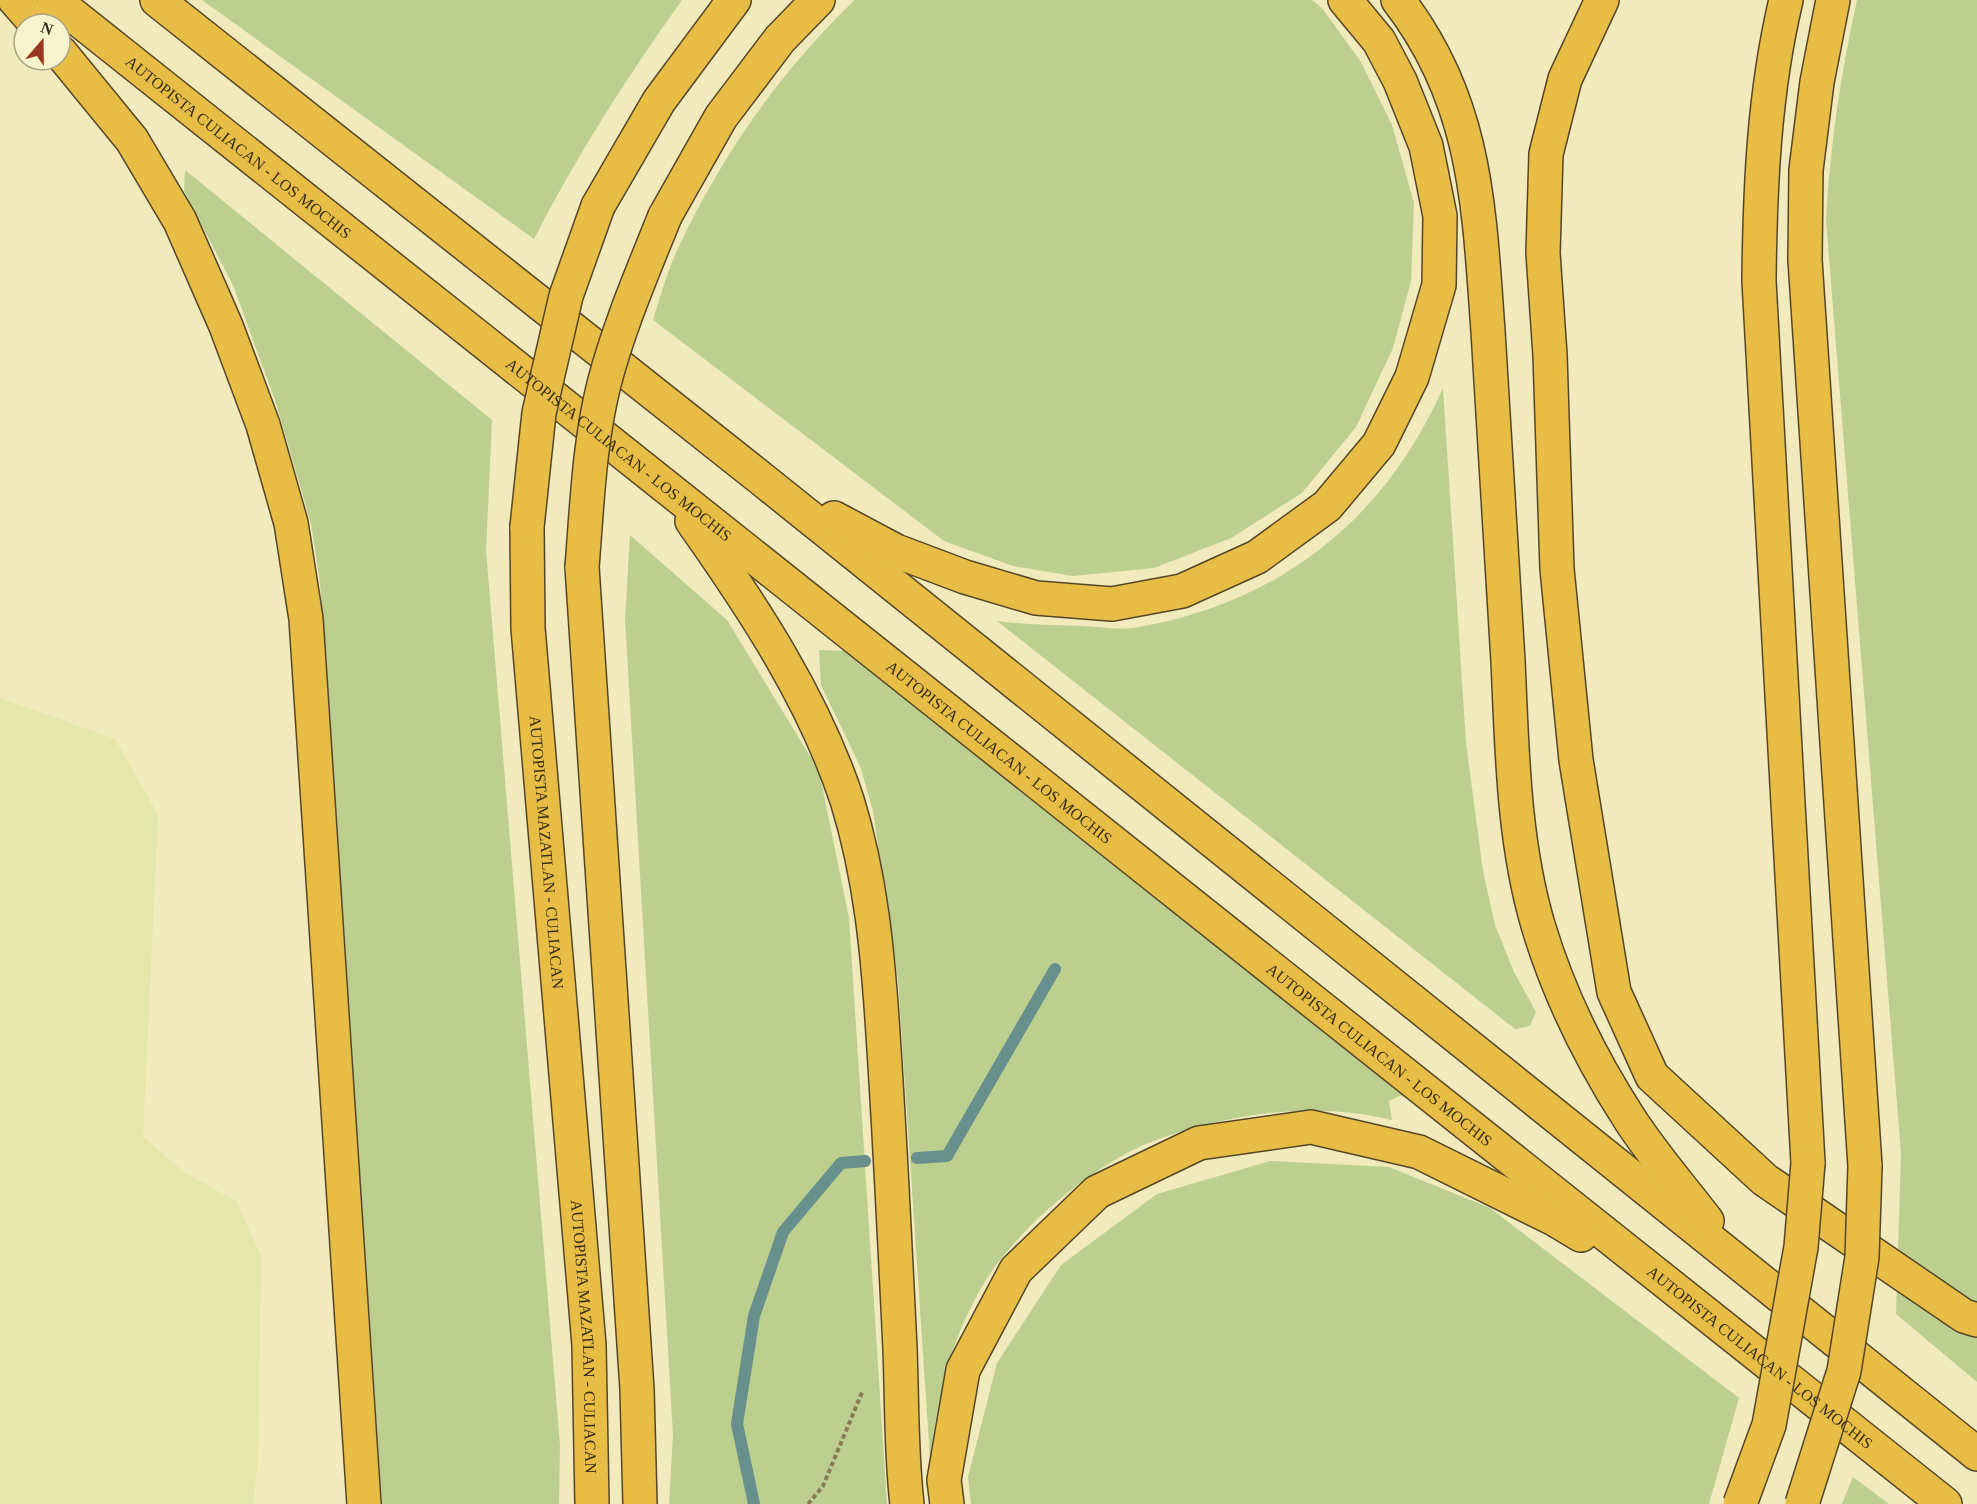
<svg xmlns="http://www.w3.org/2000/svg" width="1977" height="1504" viewBox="0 0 1977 1504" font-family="'Times New Roman',serif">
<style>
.farmland{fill:#e5e6a9}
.green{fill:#bccf8f}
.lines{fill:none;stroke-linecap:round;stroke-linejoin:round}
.stream{stroke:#678f8c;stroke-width:12}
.highway-casing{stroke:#564629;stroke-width:36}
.path{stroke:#897a54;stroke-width:4;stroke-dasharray:4.5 3;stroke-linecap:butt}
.highway{stroke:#e7bd45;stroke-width:33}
.highway-bridge-casing{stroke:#564629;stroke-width:36;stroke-linecap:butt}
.highway-bridge{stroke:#e7bd45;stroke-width:33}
.labels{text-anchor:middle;stroke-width:4.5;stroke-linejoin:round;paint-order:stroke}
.street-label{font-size:16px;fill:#372d1a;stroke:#f7f3cc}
</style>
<rect width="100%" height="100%" fill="#f0eabc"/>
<path class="farmland" d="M0 698 115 739 158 815 143 1137 185 1173 236 1201 261 1256 258 1462 253 1504H0Z"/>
<g class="green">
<path d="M202 0H682C627 77 577 155 534 239Z"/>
<path d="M855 0H1312L1322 8 1361 62 1392 125 1414 203 1411 281 1393 348 1356 427 1302 493 1231 538 1154 568 1073 576 1013 566 944 541 653 320C660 298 666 276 675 255 719 159 779 72 855 0Z"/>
<path d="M1857 0H1977V1382L1896 1314 1901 1154 1826 220C1830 145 1841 73 1857 0Z"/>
<path d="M185 170 492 420 486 550 560 1445 559 1504H382L320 583 311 523 275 400 233 285 184 191Z"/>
<path d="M1443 388 1466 743 1483 871 1495 925 1514 972 1536 1012 1530 1026 1515 1029 997 621C1026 625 1054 625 1084 626 1099 627 1118 630 1134 628 1278 604 1384 521 1443 388Z"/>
<path d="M630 535 727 620 819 771 849 918 887 1504H669L673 1435 625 619Z"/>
<path d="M819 650 849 651 1402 1095 1389 1101 1392 1120C1316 1101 1232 1113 1159 1139 1097 1160 1016 1229 983 1285 949 1343 939 1393 930 1458L898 980 873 811 860 766 821 685Z"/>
<path d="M1270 1161 1389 1167 1490 1208 1739 1398 1709 1504H971L968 1477 997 1363 1061 1265 1157 1194Z"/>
<path d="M1853 1477 1889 1504H1842Z"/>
</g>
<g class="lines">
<g class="stream">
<path d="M917 1158 947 1156 1055 969"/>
<path d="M754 1504 737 1424 754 1316 783 1232 841 1163 865 1161"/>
</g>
<defs>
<g id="highway">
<path d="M15 0 36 24"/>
<path id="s1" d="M54 0 1945 1504"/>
<path d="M157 0 763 480 1977 1454"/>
<path d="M1398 0C1477 102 1479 208 1488 331 1495 441 1502 551 1508 661 1512 748 1513 840 1538 925 1558 992 1591 1059 1629 1118 1652 1154 1681 1187 1707 1221"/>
<path d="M1602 0 1565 79 1546 154 1543 253 1550 355 1557 569 1576 760 1614 992 1652 1076 1765 1180 1964 1316 1977 1320"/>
<path d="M1786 0C1764 93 1760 186 1759 281L1808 1163"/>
<path d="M1833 0 1817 82 1806 170 1805 260 1865 1166"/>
<path d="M60 52 132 140 180 221 226 326 263 425 291 523 306 619 364 1504"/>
<path d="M598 206 659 101 734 0"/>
<path d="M665 216 721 117 780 39 818 0"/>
<path d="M834 518 896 551 965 577 1036 598 1112 604 1182 591 1257 557 1327 506 1379 444 1412 377 1439 285 1440 216 1426 146 1400 81 1379 41 1345 0"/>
<path d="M692 521C754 609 813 698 847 800 871 877 878 955 883 1034 890 1139 895 1244 900 1349 902 1400 901 1453 907 1504"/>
<path id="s2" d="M527 527 528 628 589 1345 592 1504"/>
<path d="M582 567 637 1389 640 1504"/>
<path d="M947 1504 944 1480 963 1370 1016 1270 1097 1192 1199 1143 1311 1127 1419 1152 1556 1220 1581 1235"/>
</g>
</defs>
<use href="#highway" class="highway-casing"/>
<path class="path" d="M808 1504 823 1486 863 1390"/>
<use href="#highway" class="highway"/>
<defs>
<g id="highway-bridge">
<path d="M527 527 539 413 566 296 598 206"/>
<path d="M582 567C587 506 589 444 604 384 619 326 643 271 665 216"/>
<path d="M1740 1504 1769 1425 1801 1247 1808 1163"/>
<path d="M1802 1504 1844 1371 1862 1257 1865 1166"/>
</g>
</defs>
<use href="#highway-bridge" class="highway-bridge-casing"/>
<use href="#highway-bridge" class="highway-bridge"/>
</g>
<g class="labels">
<g class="street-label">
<text dy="6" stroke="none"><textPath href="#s1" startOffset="236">AUTOPISTA CULIACAN - LOS MOCHIS</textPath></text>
<text dy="6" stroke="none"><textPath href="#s1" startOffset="722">AUTOPISTA CULIACAN - LOS MOCHIS</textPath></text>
<text dy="6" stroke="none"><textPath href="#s1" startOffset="1208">AUTOPISTA CULIACAN - LOS MOCHIS</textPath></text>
<text dy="6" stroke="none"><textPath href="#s2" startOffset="326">AUTOPISTA MAZATLAN - CULIACAN</textPath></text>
<text dy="6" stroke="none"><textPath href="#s1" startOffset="1694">AUTOPISTA CULIACAN - LOS MOCHIS</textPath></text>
<text dy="6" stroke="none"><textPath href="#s2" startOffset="812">AUTOPISTA MAZATLAN - CULIACAN</textPath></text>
<text dy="6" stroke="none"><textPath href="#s1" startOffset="2180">AUTOPISTA CULIACAN - LOS MOCHIS</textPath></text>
</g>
</g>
<g transform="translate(42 42) rotate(20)"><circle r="28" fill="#f7f3cc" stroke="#aaa485" stroke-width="1.5"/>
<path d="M0-4.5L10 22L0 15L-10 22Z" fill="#9b3621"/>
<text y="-9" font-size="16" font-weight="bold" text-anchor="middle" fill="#372d1a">N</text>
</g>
</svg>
